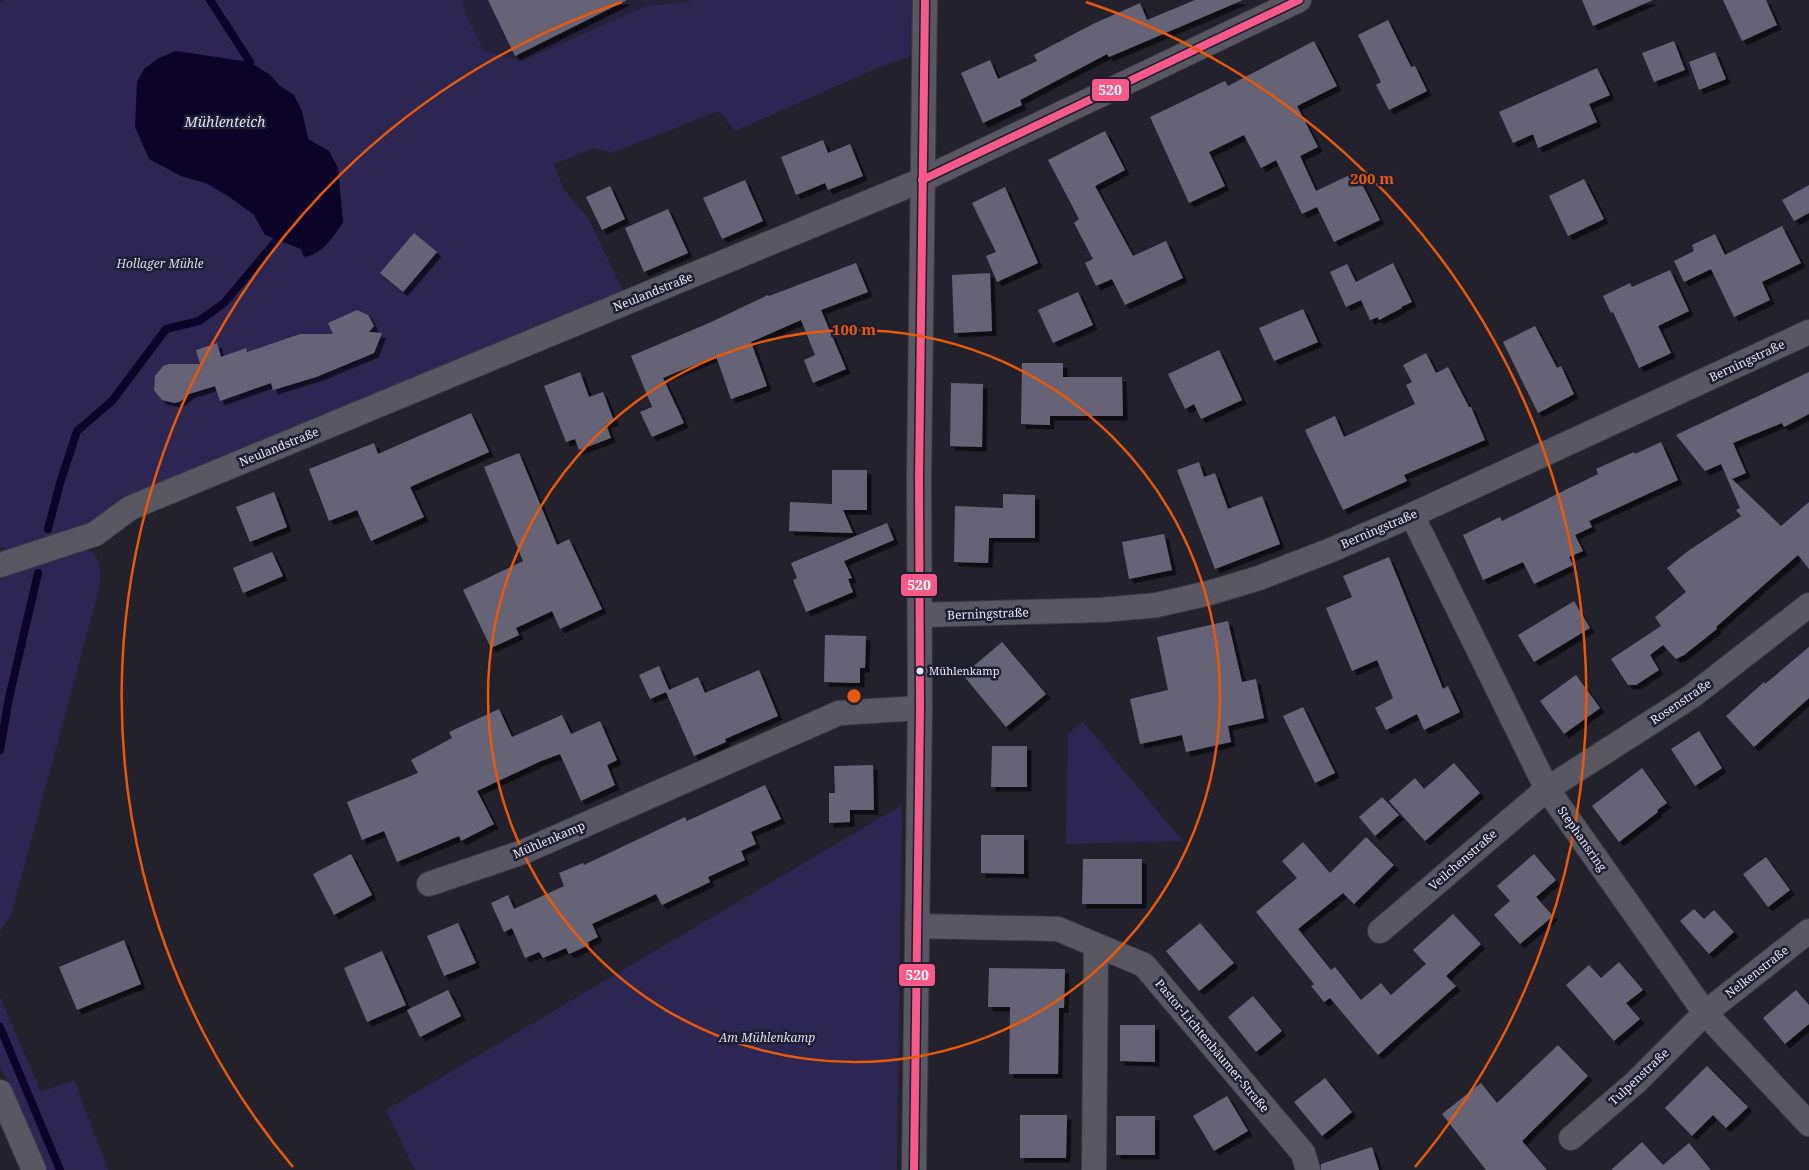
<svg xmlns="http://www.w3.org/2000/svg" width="1809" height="1170" viewBox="0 0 1809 1170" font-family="'Noto Serif',serif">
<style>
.built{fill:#242138}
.green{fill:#2e2652;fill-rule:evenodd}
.water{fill:#0c0328}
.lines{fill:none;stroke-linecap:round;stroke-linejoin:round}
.stream{stroke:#0c0328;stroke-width:8}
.building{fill:#666477;filter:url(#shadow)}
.minor-casing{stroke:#3c3b45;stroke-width:26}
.minor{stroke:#595862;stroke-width:24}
.bus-1-casing{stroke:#1f1d30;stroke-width:11}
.bus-1{stroke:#f75a89;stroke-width:8}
.ring{fill:none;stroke:#e8590c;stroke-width:2.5}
.bus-dot{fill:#e7e6f4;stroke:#1f1d30;stroke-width:2}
.labels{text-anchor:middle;stroke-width:5;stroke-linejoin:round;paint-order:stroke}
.bus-label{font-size:11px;fill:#e7e6f4;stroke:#1f1d30;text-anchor:start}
.park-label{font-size:12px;font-style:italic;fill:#dedcf1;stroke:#1f1d30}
.street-label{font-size:12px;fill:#e7e6f4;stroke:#1f1d30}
.water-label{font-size:14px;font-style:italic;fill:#e1e0f5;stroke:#1f1d30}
.centre{fill:#e8590c;stroke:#1f1d30;stroke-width:2.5}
.ring-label{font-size:15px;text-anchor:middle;font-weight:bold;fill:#e8590c;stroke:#1f1d30;stroke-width:5;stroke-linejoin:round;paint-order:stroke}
.line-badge{stroke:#1f1d30;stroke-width:2}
.badge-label{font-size:14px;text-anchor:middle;font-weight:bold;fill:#fff}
</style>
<defs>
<filter id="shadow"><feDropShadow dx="4.5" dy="4.5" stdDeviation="0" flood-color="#0009"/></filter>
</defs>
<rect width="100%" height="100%" fill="#22212c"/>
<path class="built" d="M464 0H692L689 2 646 6 522 61 484 51 463 8Z"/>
<g class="green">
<path d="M4 0H464L463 8 484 51 522 61 646 6 689 2 692 0H916L911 56 875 69 735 131 719 111 611 153 595 148 554 164 564 190 589 219 628 302 74 534 11 552 0 547V3ZM270 75 280 86 294 95 302 111 308 139 329 152 265 235 254 215 231 198 208 184 181 176Z"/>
<path d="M80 550 91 551C104 562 101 577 98 593L12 912 0 932V576L17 568Z"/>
<path d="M1083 722 1183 841 1066 844 1068 734Z"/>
<path d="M902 805 897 1170H415L386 1110Z"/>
<path d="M0 997 41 1092 74 1080 108 1170H45L0 1065Z"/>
</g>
<path class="water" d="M176 51 250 62 270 75 280 86 294 95 302 111 308 139 329 151 338 168 343 223C333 237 322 255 304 257L301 249 265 235 254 215 231 198 208 184 181 176 149 159 135 127 137 82 144 69 159 58Z"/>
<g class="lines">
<g class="stream">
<path d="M210 0 250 62"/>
<path d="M48 529 60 483 77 431 112 401 166 329 199 321 224 303 277 240"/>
<path d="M0 750 9 698 38 573"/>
<path d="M0 1027 60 1170"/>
</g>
</g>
<g class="building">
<path d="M488 0H627L515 56Z"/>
<path d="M1195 0H1243L1109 57 1107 54 1020 100 1022 105 983 123 961 73 990 60 998 79 1037 61 1034 55 1093 24 1140 3 1147 20Z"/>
<path d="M1582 0H1653L1593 26Z"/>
<path d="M1723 0H1766L1777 25 1742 41Z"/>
<path d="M1388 20 1411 67 1415 66 1427 91 1389 110 1376 85 1381 82 1358 35Z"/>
<path d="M1314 41 1337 86 1297 106 1318 147 1300 156 1316 191 1356 172 1380 220 1334 242 1317 207 1302 214 1276 160 1261 168 1244 135 1209 152 1225 186 1189 203 1150 117 1225 81 1228 86Z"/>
<path d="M1674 41 1685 70 1654 82 1642 53Z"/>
<path d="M1715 52 1726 79 1699 90 1689 62Z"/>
<path d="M1597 68 1610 95 1589 104 1597 122 1538 148 1533 134 1513 143 1499 112Z"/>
<path d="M1105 131 1125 170 1095 186 1133 256 1166 241 1183 278 1125 305 1112 279 1096 286 1085 263 1093 259 1074 223 1079 219 1048 160Z"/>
<path d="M823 140 828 153 850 144 863 176 828 190 825 183 796 195 781 157Z"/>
<path d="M1584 179 1604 219 1568 236 1549 196Z"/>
<path d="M745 180 763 221 722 239 703 198Z"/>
<path d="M1809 185V213L1794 221 1782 200Z"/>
<path d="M610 186 625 219 602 230 586 197Z"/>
<path d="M1005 187 1038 263 997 282 986 256 996 252 972 203Z"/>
<path d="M668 209 688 253 644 272 625 228Z"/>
<path d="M1782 226 1801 263 1762 282 1770 300 1734 317 1711 269 1684 282 1674 261 1694 251 1692 245 1715 234 1725 255Z"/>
<path d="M414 233 437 252 403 292 380 273Z"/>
<path d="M856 263 868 292 821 310 846 369 813 383 804 360 815 355 801 320 751 342 767 386 731 399 716 356 663 378 684 423 652 437 640 412 652 407 631 356 709 323 768 295 769 296Z"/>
<path d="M1393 263 1412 302 1401 307 1402 308 1379 320 1378 317 1370 320 1361 300 1346 307 1330 272 1347 264 1356 282Z"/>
<path d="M1670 270 1689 311 1658 326 1671 353 1639 368 1613 312 1611 313 1603 296 1630 283 1632 287Z"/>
<path d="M990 273 992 331 954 333 952 275Z"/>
<path d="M1078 292 1093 325 1053 343 1038 310Z"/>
<path d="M1303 309 1318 342 1274 361 1259 328Z"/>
<path d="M357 310 368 315 374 326 369 332 382 333 374 353 316 377 273 390 271 383 220 401 215 386 189 394 181 401 175 403 162 400 154 390 155 376 163 366 169 364H200L196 350 217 343 221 357 246 348 247 352 300 334H333L328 323Z"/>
<path d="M1535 326 1557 368 1561 366 1574 394 1538 413 1503 342Z"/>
<path d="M1219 350 1242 400 1201 419 1194 404 1185 409 1168 374Z"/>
<path d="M1426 353 1436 373 1448 367 1469 407H1471L1485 440 1404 475 1407 481 1343 510 1305 430 1335 416 1344 437 1415 404 1406 385 1412 382 1403 365Z"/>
<path d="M1022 363H1063V377H1122L1123 416H1050V425L1021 424Z"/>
<path d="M580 372 589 397 603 392 614 421 606 424 611 438 579 450 575 439 566 442 544 386Z"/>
<path d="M1809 372V414L1784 427 1782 423 1733 443 1746 473 1732 479 1781 526 1809 502V569L1798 555 1716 627 1717 629 1684 655 1676 659 1663 645 1650 655 1659 670 1636 685H1628L1611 659 1661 626 1655 617 1686 592 1667 568 1688 551 1741 516 1736 510 1740 508 1721 464 1705 471 1676 435Z"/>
<path d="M951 383 983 384 982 447 950 446Z"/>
<path d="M471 413 489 452 410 487 424 517 371 541 357 510 329 521 309 469 374 443 378 454Z"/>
<path d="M1661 442 1678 480 1589 521 1592 527 1575 535 1583 551 1569 557 1573 565 1534 584 1523 562 1483 580 1463 535 1500 517 1502 521 1598 474 1596 469 1634 452 1635 454Z"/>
<path d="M519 453 557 545 569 539 602 609 560 629 552 611 516 628 519 635 491 648 463 590 523 561 484 467Z"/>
<path d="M1199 462 1204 477 1215 473 1228 509 1262 496 1280 544 1215 569 1177 470Z"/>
<path d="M832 470H867V510H843L853 533 789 531 790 502 832 504Z"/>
<path d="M274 492 287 527 250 542 236 507Z"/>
<path d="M1003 494 1035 495V538H989L988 563 954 562 955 506 1003 508Z"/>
<path d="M887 523 894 540 844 561 852 578 848 579 853 592 806 612 793 580 797 578 791 563Z"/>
<path d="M1164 534 1172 570 1129 579 1122 542Z"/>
<path d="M272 552 283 576 243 593 233 568Z"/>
<path d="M1389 557 1443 689 1448 686 1460 712 1424 730 1417 714 1386 730 1375 708 1393 698 1377 660 1352 671 1326 608 1352 597 1343 576Z"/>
<path d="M1574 601 1590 628 1534 662 1518 635Z"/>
<path d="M1228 621 1242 682 1256 679 1264 718 1228 726 1231 742 1186 752 1182 735 1140 744 1130 699 1168 690 1157 637Z"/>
<path d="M825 635 866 636 865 668H860V683L824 682Z"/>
<path d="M1002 642 1046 694 1006 727 963 675Z"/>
<path d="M1809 647V698L1754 747 1726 716 1764 682 1765 684Z"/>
<path d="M659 666 669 690 698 677 705 693 759 670 778 716 725 739 726 742 694 756 666 692 650 699 639 675Z"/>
<path d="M1576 675 1600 708 1564 734 1540 701Z"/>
<path d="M1303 707 1335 773 1315 783 1283 716Z"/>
<path d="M499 709 512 737 562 715 571 734 600 721 617 760 607 765 615 785 581 801 560 754 541 761 477 791 494 824 461 841 459 836 397 862 384 831 362 840 347 802 418 773 411 760 452 738 449 732Z"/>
<path d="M1699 731 1722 768 1695 786 1671 749Z"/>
<path d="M992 746H1027V787H991Z"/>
<path d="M1454 763 1480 793 1425 841 1389 801 1415 778 1424 789Z"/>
<path d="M873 765 874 810H850V822L829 823V793H835L834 766Z"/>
<path d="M1642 768 1667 803 1657 810 1658 812 1619 842 1592 806Z"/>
<path d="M765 785 781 819 751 832 756 844 741 851 745 860 708 877 710 882 662 905 656 894 592 924 598 937 588 942 589 945 569 954 566 948 543 958 539 952 525 958 512 928 504 932 491 903 508 895 514 909 564 886 559 873 583 863 584 865 685 817 687 821Z"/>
<path d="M1382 797 1399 815 1375 836 1359 817Z"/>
<path d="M981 835H1024V874L981 873Z"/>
<path d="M1366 837 1394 865 1354 904 1343 893 1298 929 1331 970 1335 967 1361 1000 1381 983 1391 995 1426 964 1413 950 1453 914 1481 944 1446 976 1456 986 1378 1055 1330 998 1324 1002 1311 986 1314 984 1256 912 1297 878 1282 861 1303 842 1330 873Z"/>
<path d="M351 854 372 895 334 915 313 874Z"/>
<path d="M1534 854 1556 880 1536 897 1553 916 1520 944 1494 915 1510 901 1497 886Z"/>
<path d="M1766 857 1790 890 1768 907 1743 874Z"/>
<path d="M1083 859H1142V904H1082Z"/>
<path d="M1694 909 1704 919 1714 910 1734 932 1709 954 1680 921Z"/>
<path d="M458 923 476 963 444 976 427 936Z"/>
<path d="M1200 923 1234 963 1199 991 1166 951Z"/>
<path d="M124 940 141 984 77 1010 59 967Z"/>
<path d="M382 951 406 1005 367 1022 344 968Z"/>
<path d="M1619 962 1643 990 1626 1003 1640 1019 1614 1041 1566 985 1589 965 1601 978Z"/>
<path d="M989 968 1065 969 1064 1008H1059L1058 1074H1009L1010 1007H988Z"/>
<path d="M448 990 461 1016 420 1037 407 1010Z"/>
<path d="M1796 990 1809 1005V1024L1785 1044 1763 1018Z"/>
<path d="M1253 996 1282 1031 1256 1052 1228 1017Z"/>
<path d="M1120 1025H1155V1062L1120 1061Z"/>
<path d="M1558 1045 1588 1076 1522 1141 1547 1170H1486L1442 1114 1481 1083 1497 1103Z"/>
<path d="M1707 1066 1748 1107 1726 1128 1713 1115 1692 1136 1665 1108Z"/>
<path d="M1325 1078 1352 1112 1322 1136 1294 1102Z"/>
<path d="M1227 1096 1248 1131 1214 1151 1193 1116Z"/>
<path d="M1020 1115H1067L1066 1158H1020Z"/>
<rect x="1116" y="1116" width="39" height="39"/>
<path d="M1642 1142 1663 1165 1689 1143 1711 1170H1611Z"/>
<path d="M1372 1147 1379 1170H1321V1164Z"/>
</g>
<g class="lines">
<defs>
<g id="minor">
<path d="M1412 515 1547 789 1705 1013 1809 1124"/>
<path d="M0 565 95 534 130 508 922 180 1299 0"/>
<path d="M920 615 1102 610 1157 605 1209 593 1259 578 1331 550 1412 515 1809 332"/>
<path d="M429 884 523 852 839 713 920 708"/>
<path d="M917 926 1058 929 1144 965 1303 1153 1308 1170"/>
<path d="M1380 931 1547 789 1692 696 1809 605"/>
<path d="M0 1092 34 1170"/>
<path d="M1571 1138 1636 1082 1705 1013 1809 931"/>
<path d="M914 1170 920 708 919 478 925 0"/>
<path d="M1094 1170 1096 946"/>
</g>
</defs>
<use href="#minor" class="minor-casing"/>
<use href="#minor" class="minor"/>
<defs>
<g id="bus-1">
<path d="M922 180 1299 0"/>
<path d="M914 1170 920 708 919 478 925 0"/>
</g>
</defs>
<use href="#bus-1" class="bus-1-casing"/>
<use href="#bus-1" class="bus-1"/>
</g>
<g class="ring">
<circle cx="854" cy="696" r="366"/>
<path d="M293 1167A732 732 0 0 1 622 2M1086 2A732 732 0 0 1 1415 1167"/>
</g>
<circle class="bus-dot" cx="920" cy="671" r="4.5"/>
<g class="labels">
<g class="bus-label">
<text x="929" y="675">Mühlenkamp</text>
</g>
<g class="park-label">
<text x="160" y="268">Hollager Mühle</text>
<text x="767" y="1042">Am Mühlenkamp</text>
</g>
<g class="street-label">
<text transform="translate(653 292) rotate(-22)" y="4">Neulandstraße</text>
<text transform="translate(1747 361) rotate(-25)" y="4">Berningstraße</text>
<text transform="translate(279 447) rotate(-22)" y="4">Neulandstraße</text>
<text transform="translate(1379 529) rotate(-23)" y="4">Berningstraße</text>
<text transform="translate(988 614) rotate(-2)" y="4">Berningstraße</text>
<text transform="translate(1681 702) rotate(-34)" y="4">Rosenstraße</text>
<text transform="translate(1582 839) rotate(55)" y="4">Stephansring</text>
<text transform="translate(549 840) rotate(-23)" y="4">Mühlenkamp</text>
<text transform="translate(1463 860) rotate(-41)" y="4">Veilchenstraße</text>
<text transform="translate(1757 972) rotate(-38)" y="4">Nelkenstraße</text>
<text transform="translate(1212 1046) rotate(50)" y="4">Pastor-Lichtenbäumer-Straße</text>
<text transform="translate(1639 1077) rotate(-43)" y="4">Tulpenstraße</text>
</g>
<g class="water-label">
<text x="225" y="127">Mühlenteich</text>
</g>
</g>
<circle cx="854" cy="696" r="8" class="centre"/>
<g class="ring-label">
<text x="1372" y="184">200 m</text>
<text x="854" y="335">100 m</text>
</g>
<g class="line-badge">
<rect x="1091" y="78" width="39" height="24" rx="5" fill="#f75a89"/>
<rect x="900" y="573" width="38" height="24" rx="5" fill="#f75a89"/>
<rect x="898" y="963" width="38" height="24" rx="5" fill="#f75a89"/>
</g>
<g class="badge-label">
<text x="1110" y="95">520</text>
<text x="919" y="590">520</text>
<text x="917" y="980">520</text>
</g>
</svg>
